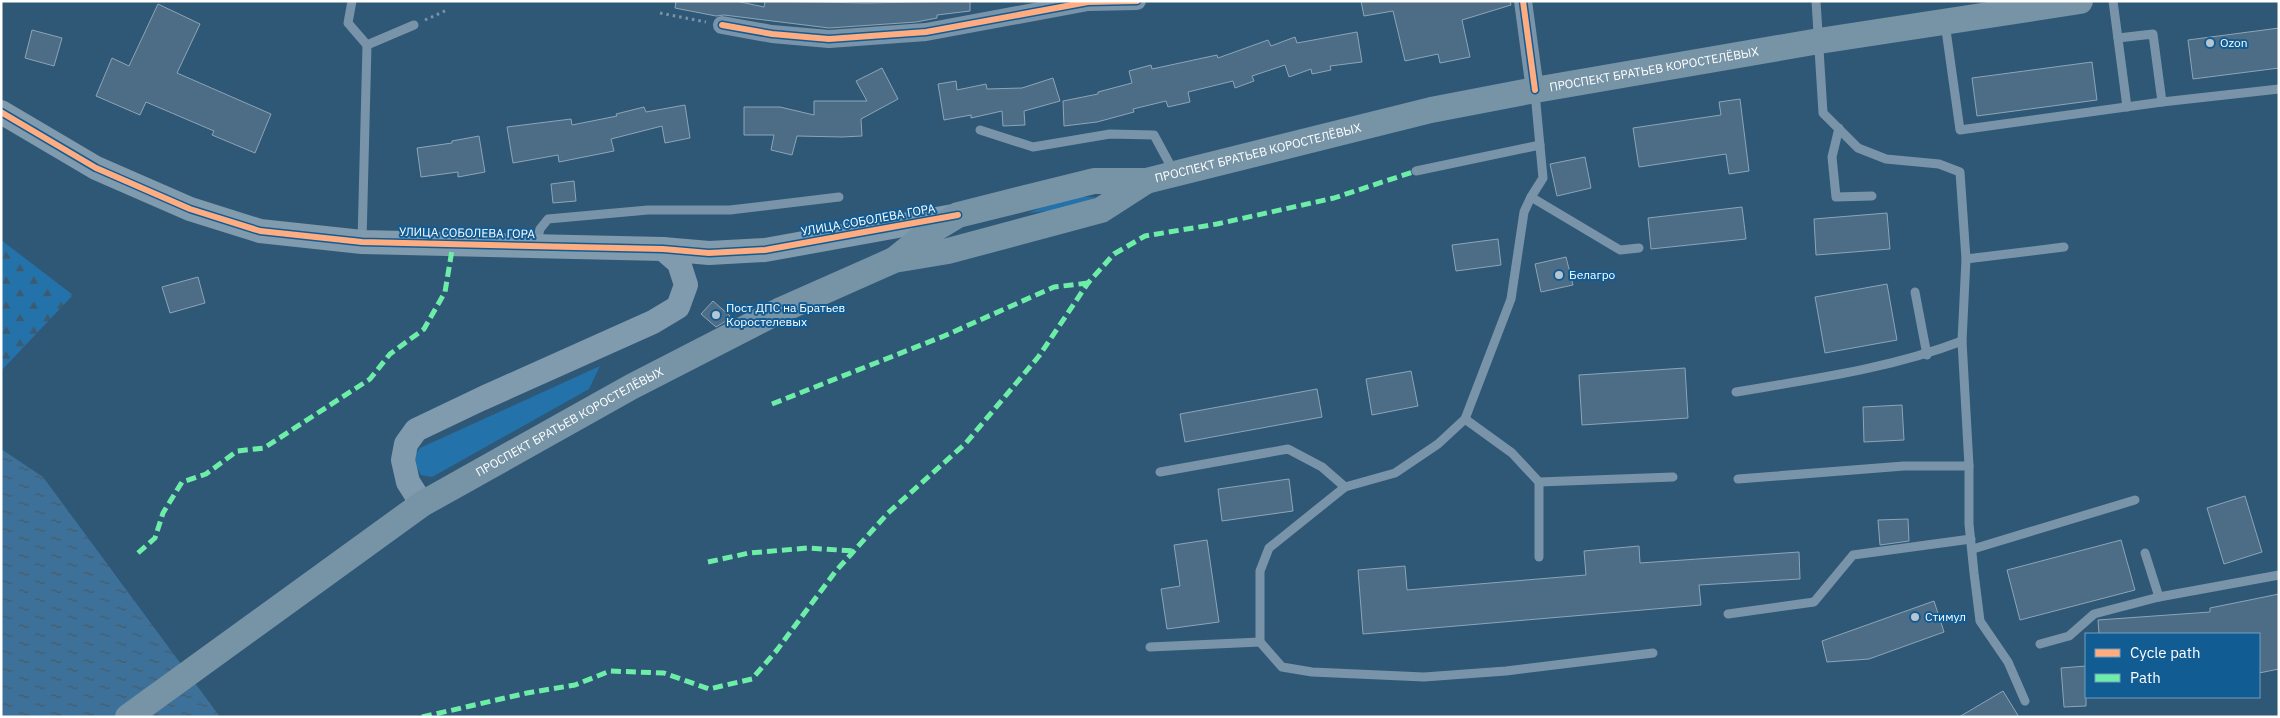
<svg xmlns="http://www.w3.org/2000/svg" width="2280" height="718" viewBox="0 0 2280 718" font-family="'IBM Plex Sans',sans-serif">
<style>
.grass{fill:#2372aa}
.forest{fill:url(#forest-firs)}
.water{fill:url(#water-ripples)}
.building{fill:#4d6d86;stroke:#8ca5b7}
.lines{fill:none;stroke-linecap:round;stroke-linejoin:round}
.path{stroke:#7994a9;stroke-width:3;stroke-dasharray:2.5 4;stroke-linecap:butt}
.lane{stroke:#7994a9;stroke-width:9}
.street{stroke:#7994a9;stroke-width:18}
.secondary{stroke:#809aae;stroke-width:24}
.primary{stroke:#7794a7;stroke-width:26}
.quiet{stroke:#6deda7;stroke-width:5;stroke-dasharray:10 5;stroke-linecap:butt}
.cycleway-casing{stroke:#125c94;stroke-width:9}
.cycleway{stroke:#ffac80;stroke-width:6}
.poi-dot{fill:#b6c5cf;stroke:#125c94;stroke-width:2}
.labels{text-anchor:middle;stroke-width:4;stroke-linejoin:round;paint-order:stroke}
.poi-label{font-size:12px;fill:#fff;stroke:#125c94;text-anchor:start}
.street-label{font-size:12px;fill:#fff;stroke:#125c94}
</style>
<defs>
<pattern id="forest-firs" width="22" height="20" patternUnits="userSpaceOnUse" patternTransform="scale(1.25)"><rect width="22" height="20" fill="#2372aa"/><path d="M5 1l3.5 6h-7zM16 11l3.5 6h-7z" fill="#3c5b72"/></pattern>
<pattern id="water-ripples" width="26" height="14" patternUnits="userSpaceOnUse" patternTransform="scale(1.25)"><rect width="26" height="14" fill="#3e7199"/><path d="M2 4q2-2 4 0t4 0M15 11q2-2 4 0t4 0" fill="none" stroke="#465b6b"/></pattern>
</defs>
<rect width="100%" height="100%" fill="#2f5877"/>
<g class="grass">
<path d="M1066 197H1096L1067 209 1028 213Z"/>
<path d="M600 366 589 389 432 477 421 475C415 465 412 458 420 448Z"/>
</g>
<path class="forest" d="M1 240 73 295 1 371Z"/>
<path class="water" d="M1 449 43 477 220 717H1Z"/>
<g class="building">
<path d="M676 1H736L764 7 765 1 866 3 970 1V11L937 15V18L916 22 829 28 724 15 716 16 675 8Z"/>
<path d="M1361 1H1510L1511 5 1462 20 1470 57 1440 63 1438 54 1405 61 1393 11 1364 16Z"/>
<path d="M158 4 200 24 177 73 271 114 255 153 212 135 214 131 146 102 140 115 96 96 112 58 129 66Z"/>
<path d="M2279 28V68L2193 79 2188 40Z"/>
<path d="M32 30 62 38 54 66 25 58Z"/>
<path d="M1357 32 1362 62 1330 66 1331 70 1312 74 1311 69 1289 77 1285 65 1252 76 1254 81 1235 88 1233 81 1188 92 1190 102 1168 107 1166 101 1133 109 1134 112 1097 122 1064 126 1063 101 1098 94V92L1132 83 1129 71 1151 65 1152 69 1217 55 1218 58 1268 40 1271 46 1295 37 1297 43Z"/>
<path d="M2092 62 2097 100 1977 116 1972 78Z"/>
<path d="M882 68 898 99 861 119 862 136 842 137 797 136 792 155 771 150 774 135H744V107H780L814 115V101H867L856 81Z"/>
<path d="M1053 78 1060 101 1024 111 1025 125 1003 126 1002 111 971 118V115L944 120 938 84 956 81 957 90 986 84 987 89 1022 88Z"/>
<path d="M1740 99 1749 171 1729 174 1726 154 1639 167 1633 128 1721 115 1719 102Z"/>
<path d="M685 105 690 138 665 143 662 126 611 139 614 151 559 162 558 155 513 163 507 127 571 119 572 125 617 116 616 114 644 107 646 112Z"/>
<path d="M479 136 485 172 458 177V172L421 177 417 148 452 143V141Z"/>
<path d="M1585 157 1591 188 1557 196 1550 164Z"/>
<path d="M574 181 576 201 553 203 551 184Z"/>
<path d="M1742 207 1746 239 1651 249 1648 218Z"/>
<path d="M1887 213 1890 249 1816 255 1814 219Z"/>
<path d="M1498 239 1501 265 1456 271 1452 245Z"/>
<path d="M1566 257 1573 285 1541 292 1535 264Z"/>
<path d="M198 277 205 303 170 313 162 287Z"/>
<path d="M1887 284 1897 340 1825 353 1815 297Z"/>
<path d="M713 301 730 316 726 321 716 327 701 314Z"/>
<path d="M1685 368 1688 418 1582 425 1579 375Z"/>
<path d="M1411 371 1418 406 1372 415 1366 379Z"/>
<path d="M1317 389 1322 417 1185 442 1180 414Z"/>
<path d="M1902 405 1904 440 1864 442 1863 407Z"/>
<path d="M1289 479 1293 511 1222 521 1218 489Z"/>
<path d="M2245 496 2262 552 2224 564 2207 508Z"/>
<path d="M1908 519 1909 541 1880 545 1878 520Z"/>
<path d="M1207 540 1219 622 1167 629 1161 589 1180 586 1174 545Z"/>
<path d="M2121 540 2135 590 2020 620 2007 570Z"/>
<path d="M1639 546 1640 563 1799 552 1800 579 1699 585 1701 605 1363 634 1358 570 1405 566 1407 590 1586 575 1584 551Z"/>
<path d="M2279 594V669L2259 673V634H2099L2098 620 2210 612V608Z"/>
<path d="M1934 601 1944 632 1869 659 1827 662 1822 641Z"/>
<path d="M2086 666V706L2064 707 2061 668Z"/>
<path d="M2003 691 2019 717H1959Z"/>
</g>
<g class="lines">
<g class="path">
<path d="M660 13 706 22"/>
<path d="M425 20 447 10"/>
</g>
<g class="lane">
<path d="M352 1 348 23 367 45"/>
<path d="M1816 1 1823 113 1858 148 1886 159 1939 164 1960 172 1966 259 1962 341 1969 466V524L1974 573 1980 621 2008 662 2025 701"/>
<path d="M2113 1 2127 107"/>
<path d="M1945 23 1960 130 2162 102 2279 89"/>
<path d="M2118 38 2153 34 2162 102"/>
<path d="M1839 128 1832 157 1836 197 1872 196"/>
<path d="M980 130 1033 147 1110 134 1154 135 1174 172"/>
<path d="M1416 171 1540 145"/>
<path d="M1531 197 1620 250 1639 248"/>
<path d="M362 241 367 45 414 25"/>
<path d="M536 246 540 229 548 219 648 210H730L839 197"/>
<path d="M1966 259 2064 247"/>
<path d="M1915 292 1927 355"/>
<path d="M1736 392C1812 379 1889 369 1962 341"/>
<path d="M1465 419 1512 453 1539 482 1673 477"/>
<path d="M1160 472 1288 449 1322 467 1345 487"/>
<path d="M1738 479 1904 466H1969"/>
<path d="M1539 482V557"/>
<path d="M1973 549 2135 500"/>
<path d="M2145 553 2159 597"/>
<path d="M1728 614 1814 602 1853 555 1971 539"/>
<path d="M1260 642 1282 667 1312 672 1424 677 1506 671 1653 653"/>
<path d="M2040 644 2069 636 2094 614 2159 597 2279 575"/>
<path d="M1150 647 1260 642V571L1269 548 1345 487 1395 473 1438 444 1465 419 1511 299 1524 212 1531 197 1543 178 1535 93"/>
</g>
<g class="street">
<path d="M1523 1 1535 90"/>
<path d="M722 25 772 34 829 39 926 32 1088 2 1137 1"/>
</g>
<g class="secondary">
<path d="M1 112 96 168 190 209 260 231 362 242 663 249 709 253 765 250 953 216"/>
<path d="M422 504 408 482 403 460 406 444 416 430 481 399 653 322 678 307 686 285 679 263 663 249"/>
</g>
<g class="primary">
<path id="s1" d="M894 260 925 235 958 215 1094 181H1146L1431 110 1535 90 1819 41 2080 1"/>
<path id="s2" d="M128 717 422 504 631 387 779 311 894 260 948 251 1101 210 1146 181"/>
</g>
<g class="quiet">
<path d="M772 404 944 336 1054 287 1088 283"/>
<path d="M138 553 155 538 163 513 182 482 206 474 237 451 264 448 370 379 390 354 424 329 445 292 453 244"/>
<path d="M708 562 749 553 808 548 854 551"/>
<path d="M422 717 527 693 575 685 610 671 664 673 709 689 752 679 777 650 835 572 888 513 966 443 1039 356 1088 283 1114 254 1145 236 1217 224 1334 198 1416 171"/>
</g>
<defs>
<g id="cycleway">
<path d="M1523 1 1535 90"/>
<path d="M722 25 772 34 829 39 926 32 1088 2 1137 1"/>
<path d="M1 112 96 168 190 209 260 231 362 242 663 249 709 253 765 250 958 215"/>
</g>
</defs>
<use href="#cycleway" class="cycleway-casing"/>
<use href="#cycleway" class="cycleway"/>
</g>
<g class="poi-dot">
<circle cx="2210" cy="43" r="5"/>
<circle cx="1559" cy="275" r="5"/>
<circle cx="716" cy="315" r="5"/>
<circle cx="1915" cy="617" r="5"/>
</g>
<g class="labels">
<g class="poi-label">
<text x="2220" y="47">Ozon</text>
<text x="1569" y="279">Белагро</text>
<text x="726" y="312">Пост ДПС на Братьев<tspan x="726" dy="14">Коростелевых</tspan></text>
<text x="1925" y="621">Стимул</text>
</g>
<g class="street-label">
<text dy="4" stroke="none"><textPath href="#s1" startOffset="791">ПРОСПЕКТ БРАТЬЕВ КОРОСТЕЛЁВЫХ</textPath></text>
<text dy="4" stroke="none"><textPath href="#s1" startOffset="386">ПРОСПЕКТ БРАТЬЕВ КОРОСТЕЛЁВЫХ</textPath></text>
<text transform="translate(868 220) rotate(-10)" y="4">УЛИЦА СОБОЛЕВА ГОРА</text>
<text transform="translate(467 233) rotate(1)" y="4">УЛИЦА СОБОЛЕВА ГОРА</text>
<text dy="4" stroke="none"><textPath href="#s2" startOffset="532">ПРОСПЕКТ БРАТЬЕВ КОРОСТЕЛЁВЫХ</textPath></text>
</g>
</g>
<rect width="2280" height="718" fill="none" stroke="#ffffff" stroke-width="5"/>
<rect x="2085" y="633" width="175" height="65" fill="#125c94" stroke="#719dbf"/>
<rect x="2095" y="649" width="25" height="8" fill="#ffac80" stroke="#719dbf"/>
<text x="2130" y="658" font-size="15" fill="#ffffff">Cycle path</text>
<rect x="2095" y="674" width="25" height="8" fill="#6deda7" stroke="#719dbf"/>
<text x="2130" y="683" font-size="15" fill="#ffffff">Path</text>
</svg>
